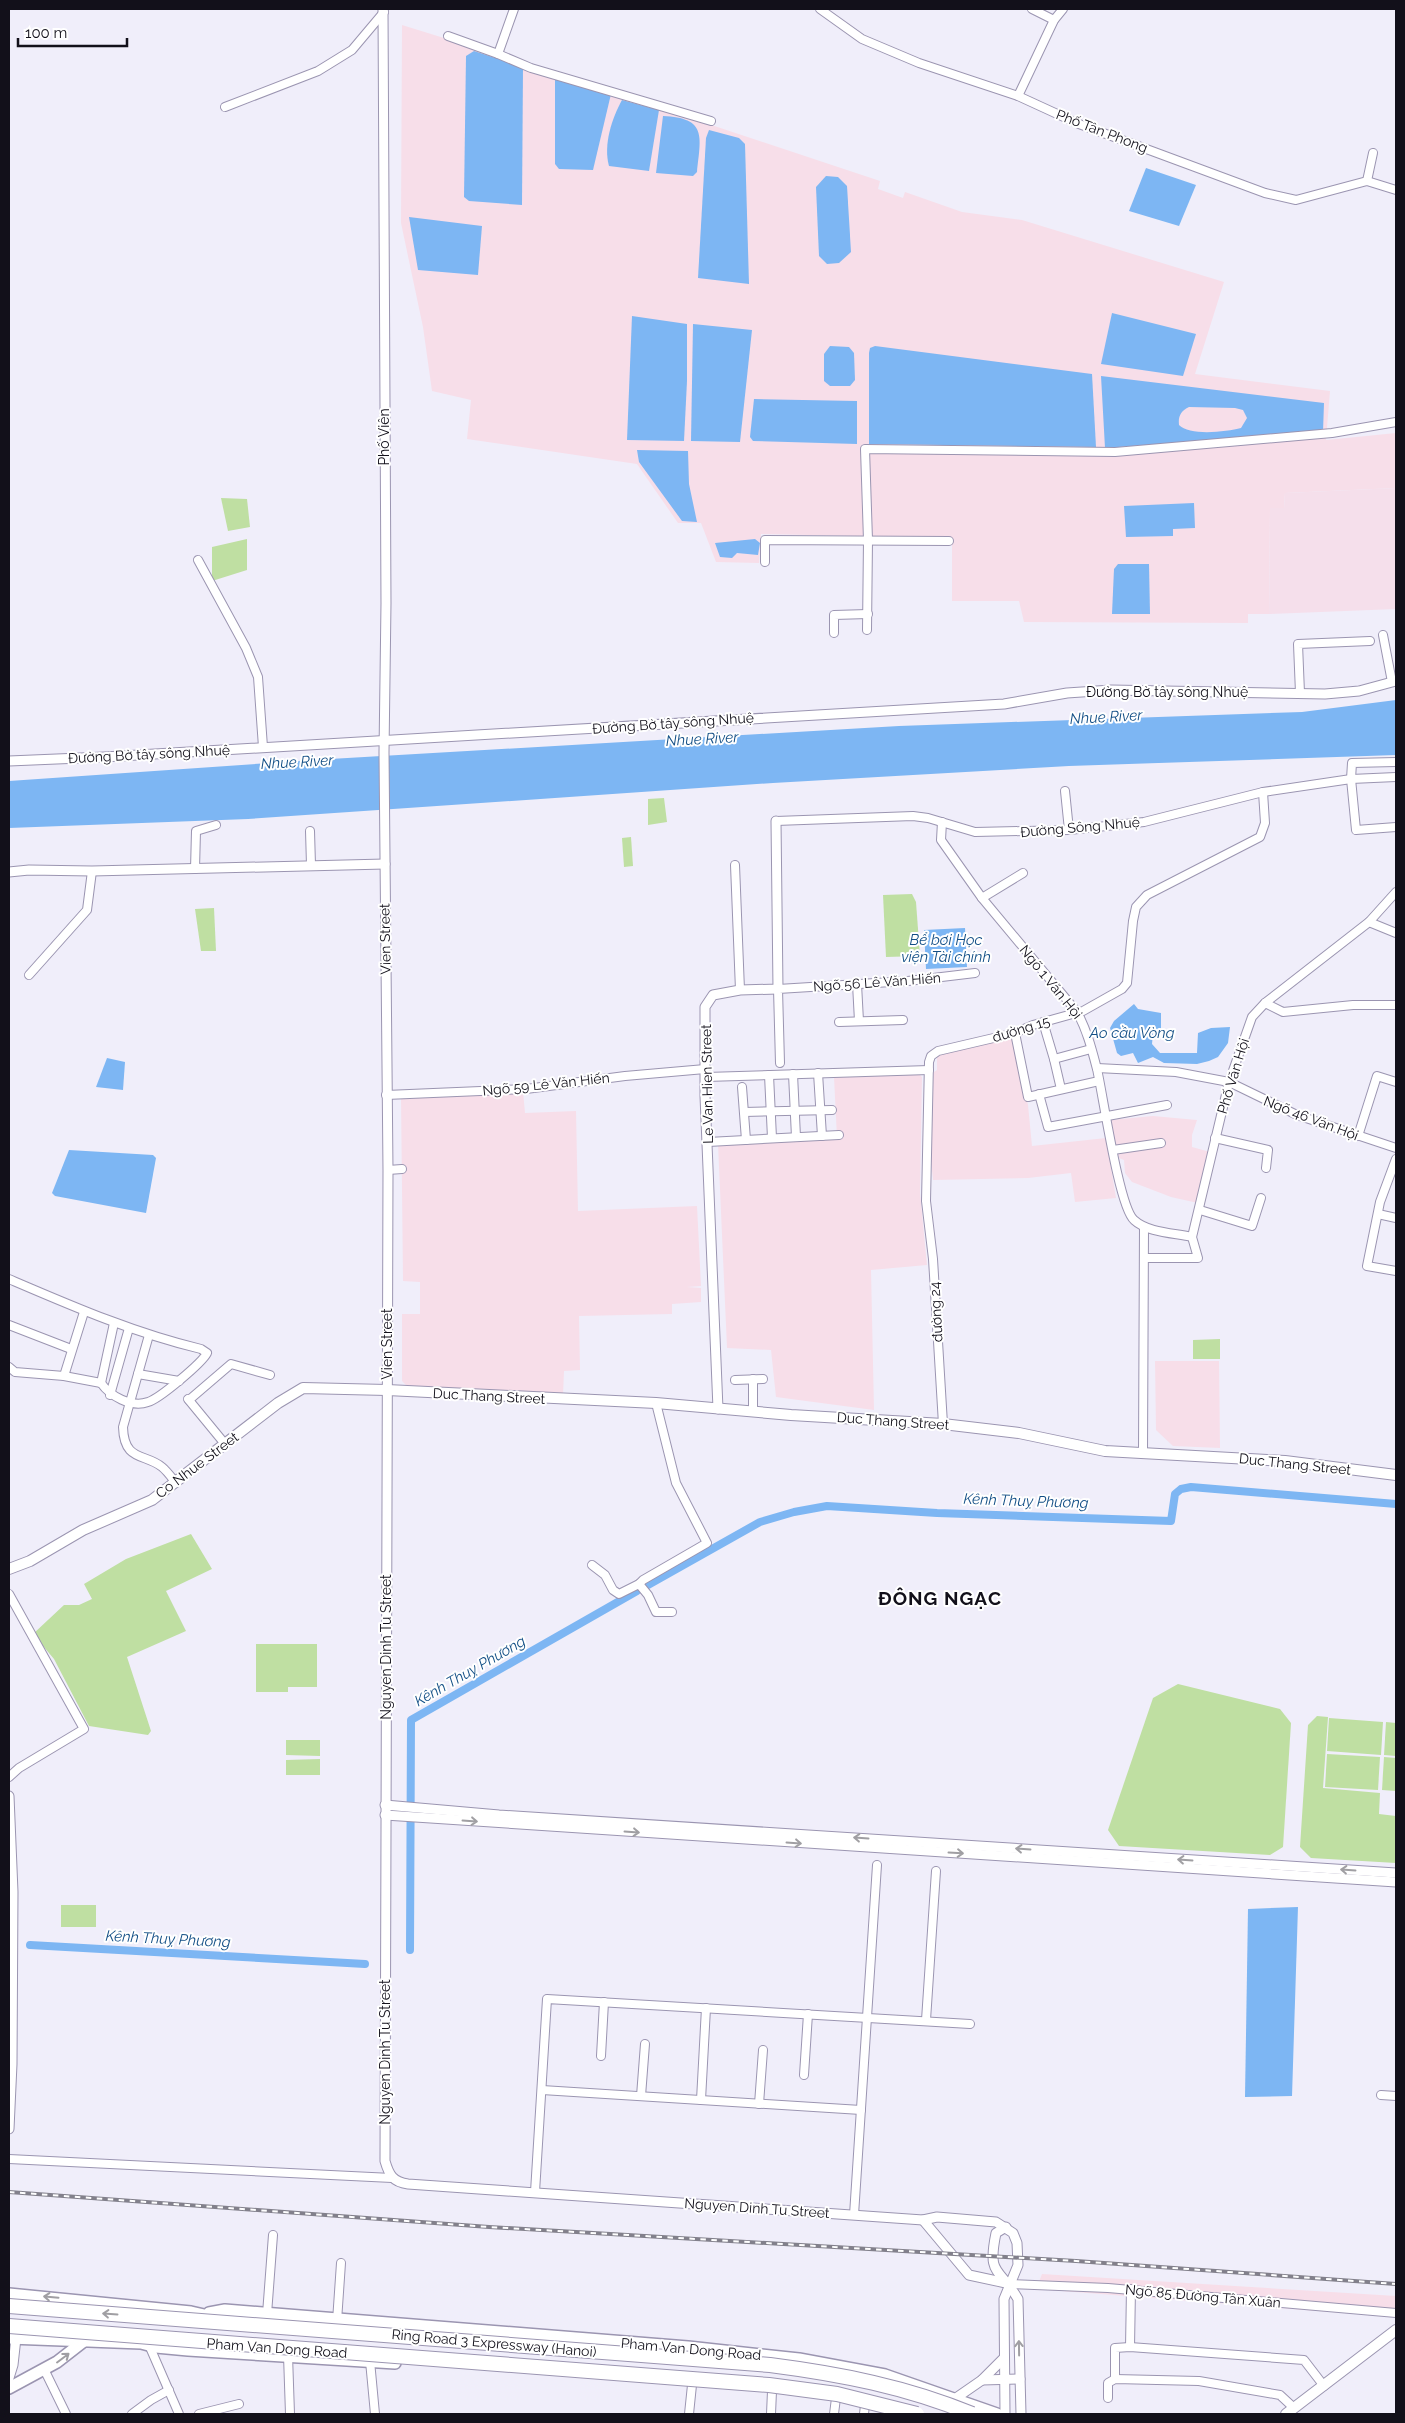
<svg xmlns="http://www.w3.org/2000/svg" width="1405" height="2423" viewBox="0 0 1405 2423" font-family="Raleway,sans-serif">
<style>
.commercial{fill:#f7dee9}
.industrial{fill:#f5dfeb}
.green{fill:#bfdfa2}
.water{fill:#7db6f3;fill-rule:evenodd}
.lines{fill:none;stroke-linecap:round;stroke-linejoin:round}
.canal{stroke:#7db6f3;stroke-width:8}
.minor-casing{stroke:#9b95b1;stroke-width:10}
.tertiary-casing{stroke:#9b95b1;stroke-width:11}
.secondary-casing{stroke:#9b95b1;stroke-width:12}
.primary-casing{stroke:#9b95b1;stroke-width:14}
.minor{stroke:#fff;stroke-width:8}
.tertiary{stroke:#fff;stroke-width:9}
.secondary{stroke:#fff;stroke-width:10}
.primary{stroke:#fff;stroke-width:11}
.rail-casing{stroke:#82808b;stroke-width:4}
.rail{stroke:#fff;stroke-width:2;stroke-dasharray:5.5;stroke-linecap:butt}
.motorway-bridge-casing{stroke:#9b95b1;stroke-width:16;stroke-linecap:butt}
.motorway-bridge{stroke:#fff;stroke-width:14}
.oneway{stroke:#a09fa3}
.labels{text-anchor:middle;stroke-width:4;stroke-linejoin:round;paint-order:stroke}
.street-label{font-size:14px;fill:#12101a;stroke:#fff}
.water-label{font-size:15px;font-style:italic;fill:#134f86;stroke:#fff}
.district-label{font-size:19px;font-weight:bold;letter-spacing:1px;fill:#12101a;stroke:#fff}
</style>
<rect width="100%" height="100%" fill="#f0eefa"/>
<g class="commercial">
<path d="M402 25 534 66 880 181 878 189 903 198 905 192 962 212 1022 220 1224 282 1195 374 1330 391 1326 440 1396 433V488L1285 493 1284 508 1270 509 1269 614H1248V623L1024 622 1019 601H952V538L761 534 759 563 716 562 701 523H678L637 464 467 439 471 400 432 391 423 327 401 223Z"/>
<path d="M1013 1037 1028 1105 1032 1146 1106 1138 1116 1198 1075 1202 1071 1173 1028 1178 933 1180 926 1113 928 1076 937 1070V1052Z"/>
<path d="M919 1074 922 1077 920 1193 927 1265 871 1270 874 1410 776 1397 771 1350 727 1348 718 1144 837 1138 834 1077Z"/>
<path d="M523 1091 525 1113 576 1111 578 1211 697 1206 701 1286 687 1287 701 1288V1302L672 1304V1314L579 1316 580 1370 564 1371 563 1395 408 1387 402 1381V1314H420V1282L403 1281 401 1096Z"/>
<path d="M1153 1116 1197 1120 1192 1135V1147L1210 1152 1198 1203 1171 1197 1132 1182 1125 1173 1124 1160 1119 1158 1110 1120Z"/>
<path d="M1155 1361H1219L1220 1448 1173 1446 1156 1430Z"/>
<path d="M1042 2274 1396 2296V2317L1036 2289Z"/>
</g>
<path class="industrial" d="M1396 488V609L1269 614 1270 508H1284L1285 493Z"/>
<g class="green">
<path d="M221 498 247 499 250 527 228 531Z"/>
<path d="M247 539V570L212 581V547Z"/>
<path d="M664 798 667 822 648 825V799Z"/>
<path d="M631 837 633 866 624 867 622 838Z"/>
<path d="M912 894 916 902 920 956 886 957 883 895Z"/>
<path d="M214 908 216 951H201L195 909Z"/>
<path d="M1220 1339V1359H1193V1340Z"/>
<path d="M191 1534 212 1569 166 1591 186 1631 127 1657 151 1731 148 1735 89 1726 54 1659 33 1634 64 1605H79L92 1599 84 1584 126 1559Z"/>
<path d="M256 1644H317V1687H288V1692H256Z"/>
<path d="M1178 1684 1280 1709 1291 1723 1283 1847 1270 1855 1119 1846 1108 1830 1153 1698Z"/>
<path d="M1317 1716 1328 1717 1323 1788 1380 1793 1379 1814 1396 1816V1863L1311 1858 1300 1847 1308 1725Z"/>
<path d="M1329 1718 1383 1722 1381 1755 1327 1751Z"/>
<path d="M1386 1722 1396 1723V1756L1384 1755Z"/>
<path d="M286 1740H320V1756L286 1755Z"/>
<path d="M1327 1754 1380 1757 1378 1790 1325 1787Z"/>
<path d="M1384 1757 1396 1758V1791L1382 1790Z"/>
<path d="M320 1759V1775H286V1760Z"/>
<rect x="61" y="1905" width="35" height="22"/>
</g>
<g class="water">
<path d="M474 51 523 67 522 205 469 201 464 197 466 56Z"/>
<path d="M555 77 611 94 593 170 559 169 555 164Z"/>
<path d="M622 100 659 110 649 171 609 166C603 145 612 118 622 100Z"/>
<path d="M663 116C707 118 701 136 697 172L693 176 656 173Z"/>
<path d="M709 130 739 138 745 144 749 284 698 278 706 138Z"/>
<path d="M1146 168 1196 185 1179 226 1129 211Z"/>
<path d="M826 176 838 177 847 186 851 252 839 263 827 264 819 256 816 187Z"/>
<path d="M409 217 482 226 478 275 418 270Z"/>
<path d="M1112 313 1196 334 1183 376 1101 364Z"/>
<path d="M632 316 687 324V381L684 441 627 440Z"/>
<path d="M693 324 752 330 740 442 691 441Z"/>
<path d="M830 346 849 347 854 353 855 380 850 386H830L824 381V354Z"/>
<path d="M875 346 1092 374 1096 447 869 444V353L870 348Z"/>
<path d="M1101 376 1324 403 1323 432 1105 448ZM1189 407 1235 408 1243 410 1247 418 1241 428C1226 432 1189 436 1179 425 1178 416 1181 411 1189 407Z"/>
<path d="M754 399 857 401V444L753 441 750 437Z"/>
<path d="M637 450 688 451 689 484 697 522 682 521 639 462Z"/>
<path d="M1194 503 1195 528 1173 529V536L1126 537 1124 506Z"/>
<path d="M755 539 760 543 758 555 737 553 732 558 720 557 715 543Z"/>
<path d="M1118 564H1149L1150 614H1112L1114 569Z"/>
<path d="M1396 700V755L1069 766 773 783 248 819 9 828V781L313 760 899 726 1302 712Z"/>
<path d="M965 928 967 967 926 969 924 930Z"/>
<path d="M1134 1004 1138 1009 1161 1013V1030L1153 1033 1152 1044 1160 1053H1197L1198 1033 1211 1028 1230 1027 1228 1043 1218 1057 1209 1061 1197 1064 1164 1063 1153 1057 1138 1063 1133 1053 1121 1056 1117 1053 1110 1028 1114 1021Z"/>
<path d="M107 1058 125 1062 123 1090 96 1087Z"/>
<path d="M69 1150 153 1155 156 1158 146 1213 55 1196 52 1193Z"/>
<path d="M1298 1907 1292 2096 1245 2097 1248 1909Z"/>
</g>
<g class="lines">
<g class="canal">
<path d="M648 1585 760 1522 794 1512 827 1506 937 1513 1171 1521 1175 1494 1181 1489 1191 1487 1396 1504"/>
<path d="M30 1945 365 1964"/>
<path d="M410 1950 411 1720 637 1591"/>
</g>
<defs>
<g id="minor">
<path d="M820 9 862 39 919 63 1018 96 1079 124 1265 193 1296 200 1367 181 1396 190"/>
<path d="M1032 9 1054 20"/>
<path d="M448 36 498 54 531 68 711 121"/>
<path d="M498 54 514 9"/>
<path d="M1018 96 1054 20 1063 9"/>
<path d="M225 107 318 71 352 50 384 12"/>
<path d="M1367 181 1373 153"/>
<path d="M198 560 246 648 258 677 263 747"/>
<path d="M765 562V540L949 541"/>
<path d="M867 630 868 540 865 449 1115 452 1332 433 1396 422"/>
<path d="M834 633V615L868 614"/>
<path d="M1383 635 1392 682"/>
<path d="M1300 693 1298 644 1370 641"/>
<path d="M1396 762 1352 763 1351 779 1356 830 1396 827"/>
<path d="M1065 791 1069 830"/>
<path d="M776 821 913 816 928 818 975 832 1069 830 1144 822 1263 792 1351 779 1396 777"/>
<path d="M942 822 941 840 982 898 1077 1012C1087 1030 1092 1050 1097 1069 1103 1095 1119 1207 1134 1220 1148 1233 1175 1233 1192 1237"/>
<path d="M310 831 311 865"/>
<path d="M735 865 740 990"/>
<path d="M195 869 196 831 216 825"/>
<path d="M982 898 1023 873"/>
<path d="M1369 922 1396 892"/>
<path d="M29 975 87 910 92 871"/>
<path d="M857 984 859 1021"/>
<path d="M1265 1003 1283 1012 1353 1005H1396"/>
<path d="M839 1022 903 1020"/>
<path d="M1043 1022 1054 1059"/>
<path d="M1015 1033 1028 1097 1099 1081"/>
<path d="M780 1063 778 989 908 981 975 973"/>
<path d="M1097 1068 1176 1072 1229 1082 1297 1115 1396 1148"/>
<path d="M818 1073 822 1136"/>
<path d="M793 1074 796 1137"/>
<path d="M769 1075 772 1138"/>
<path d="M706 1077 929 1070"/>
<path d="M742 1087 746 1140"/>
<path d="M1061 1089 1054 1059 1091 1049"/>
<path d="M1039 1094 1048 1127 1167 1105"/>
<path d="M386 1095 526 1089 625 1076 705 1069"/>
<path d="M744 1112 832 1110"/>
<path d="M1358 1136 1377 1076 1396 1082"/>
<path d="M1215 1138 1268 1150 1266 1168"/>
<path d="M708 1142 839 1135"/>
<path d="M1113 1150 1161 1143"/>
<path d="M1396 1159 1380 1202 1367 1266 1396 1271"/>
<path d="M388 1170 402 1169"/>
<path d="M1200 1210 1252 1226 1261 1198"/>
<path d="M1378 1214 1396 1218"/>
<path d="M1144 1258H1198L1192 1237 1229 1082 1252 1017 1265 1003 1369 922 1396 933"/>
<path d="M9 1279C72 1306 134 1333 201 1349L207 1353C202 1363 159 1399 148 1402 131 1408 110 1396 101 1383L64 1376 15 1372 9 1367"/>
<path d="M9 1325 71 1349"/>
<path d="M149 1335 123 1427C124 1462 145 1453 162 1467 167 1471 172 1478 176 1483"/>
<path d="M138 1374 179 1381"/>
<path d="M64 1376 84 1312"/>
<path d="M735 1380 763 1379"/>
<path d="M101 1383 114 1323"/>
<path d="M110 1395 129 1328"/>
<path d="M188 1399 225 1444"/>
<path d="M189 1400 231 1364 270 1375"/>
<path d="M656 1403 676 1483 707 1543 643 1580 639 1584 648 1595 656 1612H672"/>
<path d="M753 1412V1379"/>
<path d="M943 1424 933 1259 926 1201 929 1062 931 1056 938 1051 1015 1033 1033 1025 1083 1011 1122 989 1127 983 1133 921 1136 907 1147 895 1260 837 1265 823 1263 792"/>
<path d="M1143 1452 1144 1227"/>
<path d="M592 1565 605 1575 613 1590 619 1594 639 1584"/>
<path d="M9 1594 84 1729 19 1768 9 1777"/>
<path d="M926 2020 936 1871"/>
<path d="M601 2056 604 2002"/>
<path d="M804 2075 808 2014"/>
<path d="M542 2090 861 2110"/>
<path d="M1381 2095 1396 2096"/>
<path d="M641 2096 645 2044"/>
<path d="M701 2100 706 2008"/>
<path d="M759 2104 763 2050"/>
<path d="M9 2159 392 2178"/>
<path d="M535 2192 547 1999 970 2024"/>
<path d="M854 2215 877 1865"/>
<path d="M1009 2284 1108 2288 1396 2313"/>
<path d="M267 2314 273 2235"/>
<path d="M337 2321 341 2263"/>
<path d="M149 2345 179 2414"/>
<path d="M1130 2347 1131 2289"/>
<path d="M288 2355 290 2414"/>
<path d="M370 2361 375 2414"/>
<path d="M44 2369 66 2414"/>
<path d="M1115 2379V2348L1130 2347 1304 2360 1324 2386"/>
<path d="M1108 2398V2383L1115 2379 1199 2381 1280 2395 1294 2408"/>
<path d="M132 2414 151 2400 169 2390"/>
<path d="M199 2414 239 2404"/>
<path d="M689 2414 692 2385"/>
<path d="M771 2414 772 2391"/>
<path d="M834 2414 836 2398"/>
<path d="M864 2414 865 2405"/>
</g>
<g id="tertiary">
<path d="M383 9 386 603 384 752 388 1170 385 2161C389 2175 393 2182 408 2184L923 2220 937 2217 996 2222 1013 2233 1017 2243 1018 2265 1004 2299 1005 2414"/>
<path d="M9 761 104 757 1004 704 1067 693 1111 690 1325 694 1359 691 1396 681"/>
<path d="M9 872 29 870 92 871 385 864"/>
<path d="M718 1409 705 1096V1007L713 995 740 990 778 989 776 821"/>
<path d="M9 1796 13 1892 12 2064 9 2129"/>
<path d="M385 1805 499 1815 1396 1873"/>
<path d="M385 1815 1396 1882"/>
<path d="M923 2220 969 2275 1006 2283"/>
<path d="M1006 2227 996 2233C987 2277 999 2266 1018 2299L1021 2414"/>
<path d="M9 2378 13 2365 16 2338"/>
<path d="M982 2380 1020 2379"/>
<path d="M956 2398 982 2380 1004 2358"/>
</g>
<g id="secondary">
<path d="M9 1569 30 1561 83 1530 152 1500 278 1403 303 1388 387 1390 656 1403 791 1415 943 1424 1019 1433 1105 1451 1285 1461 1396 1475"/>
<path d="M1286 2414 1396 2330"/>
</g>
<g id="primary">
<path d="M9 2294 191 2312 222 2319"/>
<path d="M209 2313 225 2310 688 2347 799 2359 885 2375 997 2414"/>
<path d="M9 2338 141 2343 156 2347 188 2350 395 2363"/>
<path d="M9 2388 57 2362 84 2341"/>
</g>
</defs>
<use href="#minor" class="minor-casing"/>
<use href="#tertiary" class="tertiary-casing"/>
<use href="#secondary" class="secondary-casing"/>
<use href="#primary" class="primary-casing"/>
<use href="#minor" class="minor"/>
<use href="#tertiary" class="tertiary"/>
<use href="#secondary" class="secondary"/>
<use href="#primary" class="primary"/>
<defs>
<path id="rail" d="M9 2192 489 2227 1076 2261 1396 2284"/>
</defs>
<use href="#rail" class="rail-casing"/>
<use href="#rail" class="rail"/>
<defs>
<g id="motorway-bridge">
<path d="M9 2306 770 2365C840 2374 907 2387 972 2414"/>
<path d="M9 2326 769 2385 837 2394 917 2414"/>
</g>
</defs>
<use href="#motorway-bridge" class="motorway-bridge-casing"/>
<use href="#motorway-bridge" class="motorway-bridge"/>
</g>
<defs><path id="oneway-shaft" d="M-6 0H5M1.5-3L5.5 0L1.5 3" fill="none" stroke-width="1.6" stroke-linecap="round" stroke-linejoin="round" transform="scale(1.25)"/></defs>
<g class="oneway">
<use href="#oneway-shaft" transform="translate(470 1821) rotate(4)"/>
<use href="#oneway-shaft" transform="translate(632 1832) rotate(4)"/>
<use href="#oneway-shaft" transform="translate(861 1838) rotate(-176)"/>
<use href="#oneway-shaft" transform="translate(794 1843) rotate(4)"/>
<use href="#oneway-shaft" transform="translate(1023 1849) rotate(-176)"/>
<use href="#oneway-shaft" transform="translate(956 1853) rotate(3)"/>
<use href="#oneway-shaft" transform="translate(1185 1860) rotate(-176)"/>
<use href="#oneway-shaft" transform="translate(1348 1870) rotate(-176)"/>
<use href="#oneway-shaft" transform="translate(51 2297) rotate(-175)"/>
<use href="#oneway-shaft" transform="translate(110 2314) rotate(-176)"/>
<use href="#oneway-shaft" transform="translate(1019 2348) rotate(-91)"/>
<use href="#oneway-shaft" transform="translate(63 2358) rotate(-37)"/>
</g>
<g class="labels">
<g class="street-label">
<text transform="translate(1102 131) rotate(21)" y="5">Phố Tân Phong</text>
<text transform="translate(384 437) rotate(-90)" y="5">Phố Viên</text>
<text x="1167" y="697">Đường Bờ tây sông Nhuệ</text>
<text transform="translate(673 723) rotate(-4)" y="5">Đường Bờ tây sông Nhuệ</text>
<text transform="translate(149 754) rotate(-3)" y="5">Đường Bờ tây sông Nhuệ</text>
<text transform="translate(1080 827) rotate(-5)" y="5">Đường Sông Nhuệ</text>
<text transform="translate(385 939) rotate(-91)" y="5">Vien Street</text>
<text transform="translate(877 982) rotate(-4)" y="5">Ngõ 56 Lê Văn Hiến</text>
<text transform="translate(1051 982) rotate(51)" y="5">Ngõ 1 Văn Hội</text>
<text transform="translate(1021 1029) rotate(-17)" y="5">đường 15</text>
<text transform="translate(1233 1076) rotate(-73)" y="5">Phố Văn Hội</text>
<text transform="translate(546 1084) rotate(-6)" y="5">Ngõ 59 Lê Văn Hiến</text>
<text transform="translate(707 1084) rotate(-91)" y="5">Le Van Hien Street</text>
<text transform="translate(1311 1118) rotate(21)" y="5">Ngõ 46 Văn Hội</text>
<text transform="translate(936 1312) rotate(-93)" y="5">đường 24</text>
<text transform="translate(387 1344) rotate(-90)" y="5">Vien Street</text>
<text transform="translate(489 1396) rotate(3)" y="5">Duc Thang Street</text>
<text transform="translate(893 1421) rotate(4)" y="5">Duc Thang Street</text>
<text transform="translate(1295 1464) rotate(6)" y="5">Duc Thang Street</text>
<text transform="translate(197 1465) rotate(-37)" y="5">Co Nhue Street</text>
<text transform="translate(386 1647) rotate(-90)" y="5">Nguyen Dinh Tu Street</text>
<text transform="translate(385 2052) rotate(-90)" y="5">Nguyen Dinh Tu Street</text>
<text transform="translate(757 2208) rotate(4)" y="5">Nguyen Dinh Tu Street</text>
<text transform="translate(1203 2296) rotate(5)" y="5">Ngõ 85 Đường Tân Xuân</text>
<text transform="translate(494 2343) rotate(5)" y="5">Ring Road 3 Expressway (Hanoi)</text>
<text transform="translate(277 2348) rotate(4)" y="5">Pham Van Dong Road</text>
<text transform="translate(691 2349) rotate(5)" y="5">Pham Van Dong Road</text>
</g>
<g class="water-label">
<text transform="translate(1106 717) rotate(-3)" y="5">Nhue River</text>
<text transform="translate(702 739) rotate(-3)" y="5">Nhue River</text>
<text transform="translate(297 762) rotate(-3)" y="5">Nhue River</text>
<text x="946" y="945">Bể bơi Học<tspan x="946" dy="17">viện Tài chính</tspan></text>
<text x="1132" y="1038">Ao cầu Vòng</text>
<text transform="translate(1026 1501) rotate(2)" y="5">Kênh Thuỵ Phương</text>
<text transform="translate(470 1671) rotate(-30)" y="5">Kênh Thuỵ Phương</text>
<text transform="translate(168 1939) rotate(3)" y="5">Kênh Thuỵ Phương</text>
</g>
<g class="district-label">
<text x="940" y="1605">ĐÔNG NGẠC</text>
</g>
</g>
<rect width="1405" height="2423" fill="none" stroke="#12101a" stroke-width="20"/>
<path d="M18 38v8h109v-8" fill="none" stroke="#12101a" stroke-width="2.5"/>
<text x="25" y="38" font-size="15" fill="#12101a" stroke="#ffffff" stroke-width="4" paint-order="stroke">100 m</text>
</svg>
